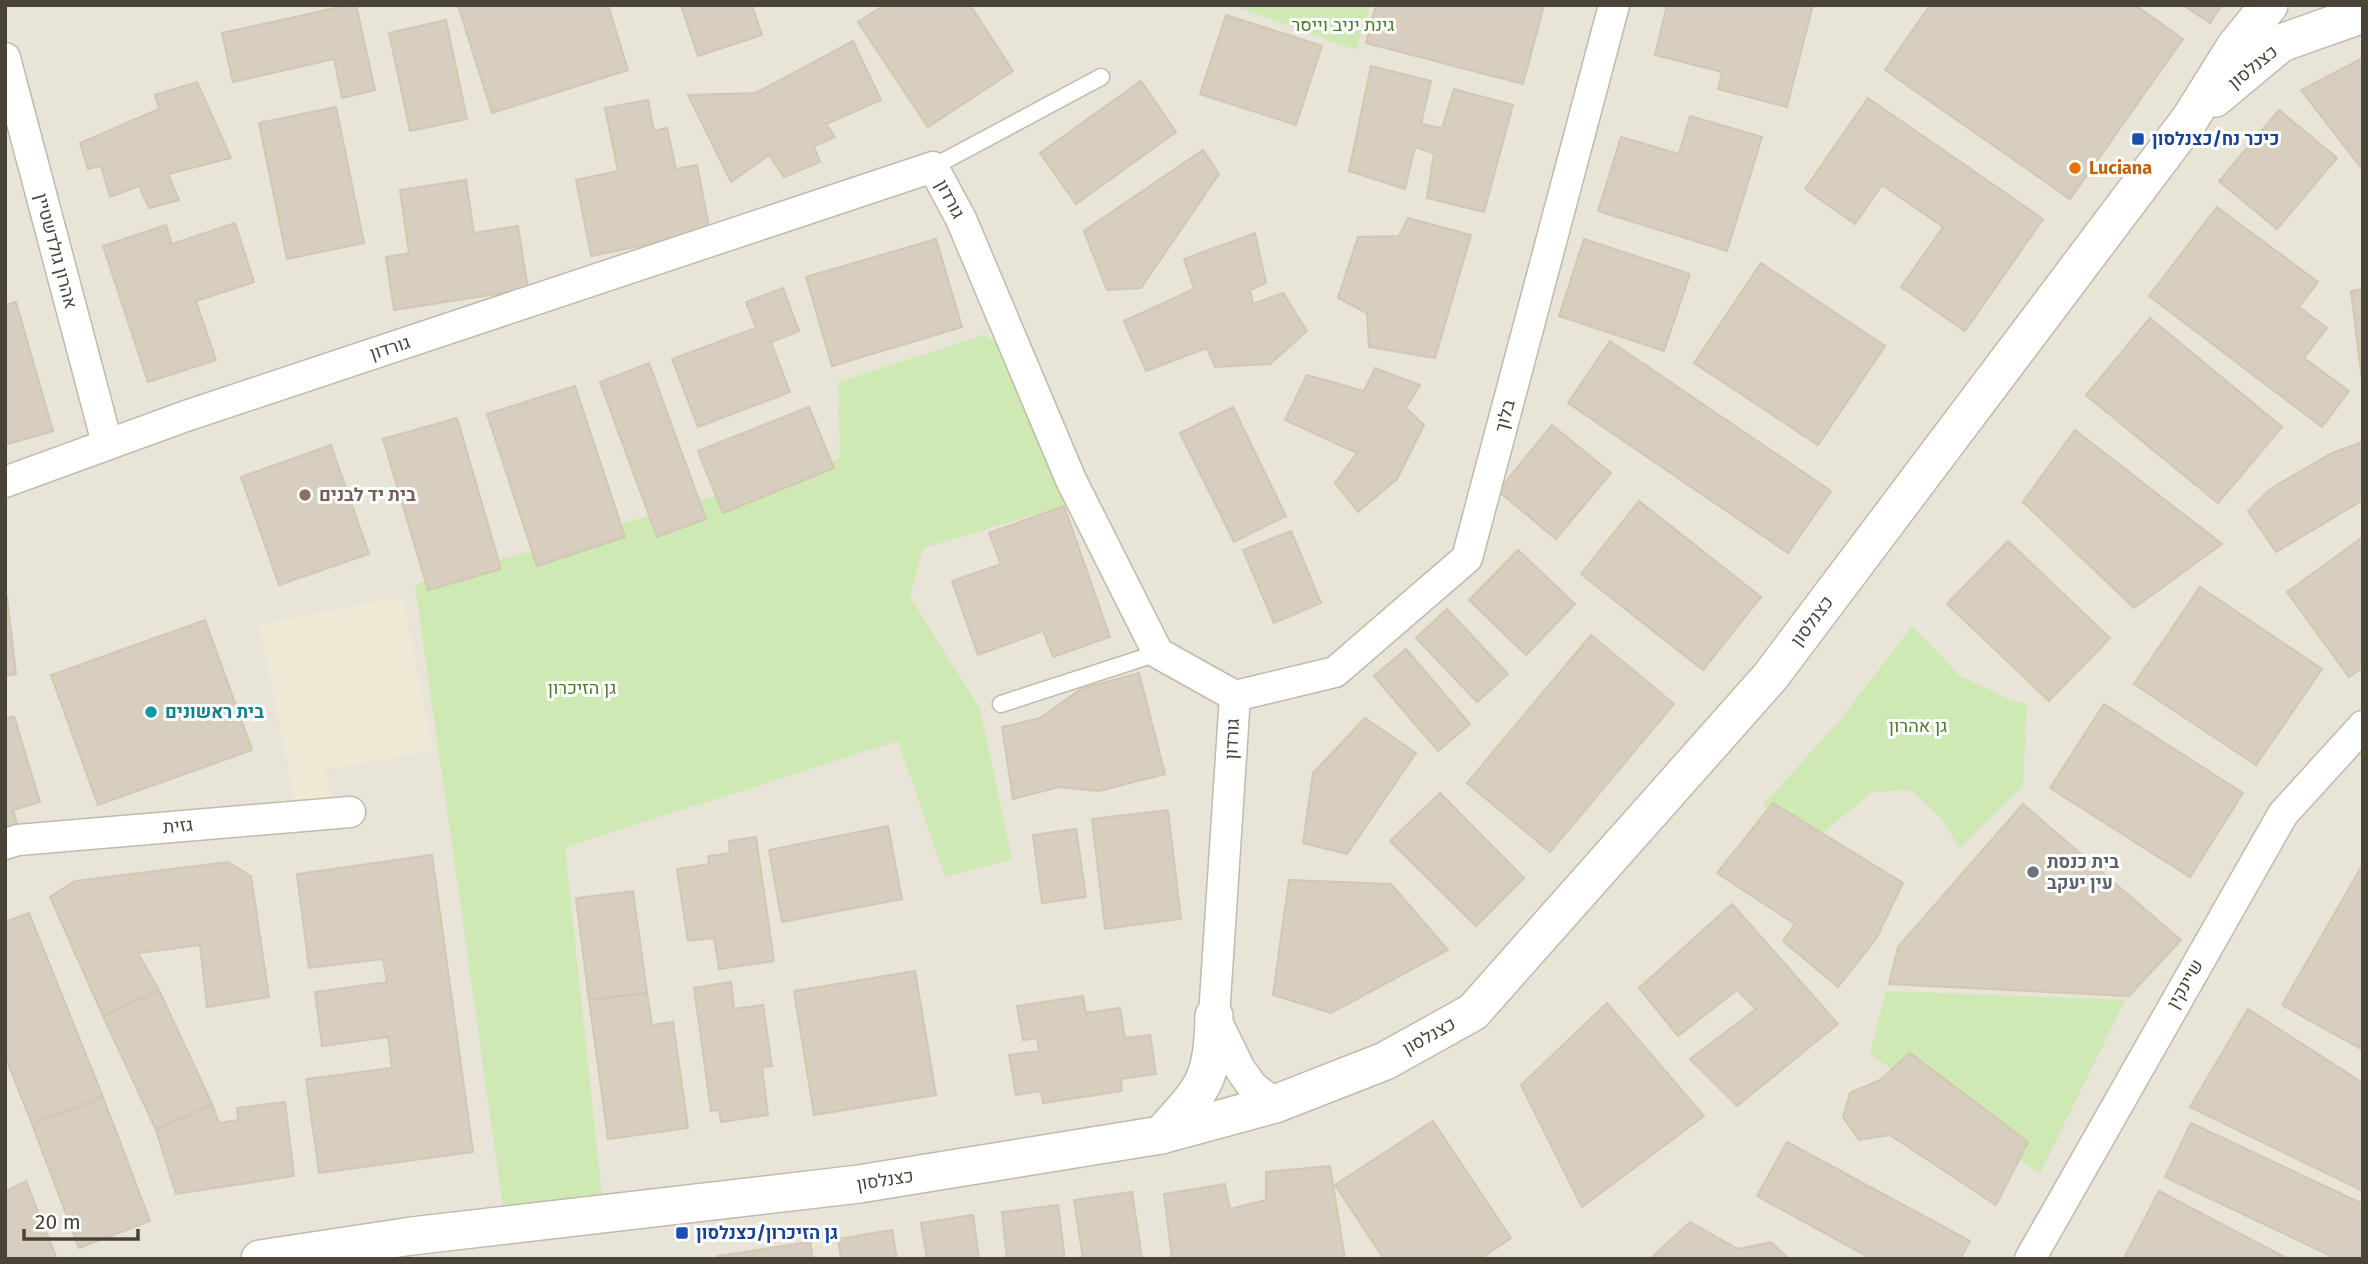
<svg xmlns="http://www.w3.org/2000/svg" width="2368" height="1264" viewBox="0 0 2368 1264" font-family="'Fira Sans',Heebo,sans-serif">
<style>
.residential{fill:#e9e4d8}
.education{fill:#eee8d4}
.green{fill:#cee9b3}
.building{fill:#d7cebf;stroke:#d2c7b2;stroke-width:2}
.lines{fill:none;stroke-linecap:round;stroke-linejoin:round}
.service-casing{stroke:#c1baac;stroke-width:19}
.minor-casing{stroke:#c1baac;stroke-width:33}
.tertiary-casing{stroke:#c1baac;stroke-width:40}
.service{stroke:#fff;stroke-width:16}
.minor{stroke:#fff;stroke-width:30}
.tertiary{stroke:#fff;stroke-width:37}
.transit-dot{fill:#1a4fb4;stroke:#fff;stroke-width:2.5}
.food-dot{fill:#e8710a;stroke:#fff;stroke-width:2.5}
.education-dot{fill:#8d6e63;stroke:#fff;stroke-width:2.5}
.culture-dot{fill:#0f9aa8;stroke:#fff;stroke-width:2.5}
.worship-dot{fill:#6b7280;stroke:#fff;stroke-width:2.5}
.labels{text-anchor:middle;stroke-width:6;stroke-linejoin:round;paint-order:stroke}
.park-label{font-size:18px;fill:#457d29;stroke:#fff}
.street-label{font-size:18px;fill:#494338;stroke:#fff}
.transit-label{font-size:18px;font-weight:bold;fill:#164399;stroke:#fff;text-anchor:start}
.food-label{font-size:18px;font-weight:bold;fill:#c56008;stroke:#fff;text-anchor:start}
.education-label{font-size:18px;font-weight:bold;fill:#785e54;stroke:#fff;text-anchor:start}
.culture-label{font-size:18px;font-weight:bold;fill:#0d838f;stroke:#fff;text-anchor:start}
.worship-label{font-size:18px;font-weight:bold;fill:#5b616d;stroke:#fff;text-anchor:start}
</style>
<rect width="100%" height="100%" fill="#f5f2ea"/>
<rect class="residential" x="5" y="5" width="2358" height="1254"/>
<path class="education" d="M403 597 433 750 325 770 330 796 295 803 260 625Z"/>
<g class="green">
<path d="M1232 5H1370L1356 50Z"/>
<path d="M984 335 1021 360 1064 506 923 548 910 597 980 709 1012 859 945 877 898 741 565 847 603 1206 504 1214 415 585 840 459 838 382Z"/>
<path d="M1912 626 1960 676 2011 700 2027 704 2023 786 1960 848 1940 817 1911 790 1872 792 1823 833 1802 819 1784 827 1763 805 1841 719Z"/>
<path d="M1886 991 2125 1000 2040 1174 1870 1054Z"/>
</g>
<g class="building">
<path d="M349 5H356L375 90 342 98 334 59 233 82 222 33Z"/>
<path d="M458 5H608L628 70 492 113Z"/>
<path d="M681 5H752L762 35 698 56Z"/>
<path d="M884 5H970L1013 71 928 127 858 22Z"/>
<path d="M1376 5H1544L1523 84 1366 43Z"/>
<path d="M1667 5H1813L1787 107 1718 89 1722 72 1655 55Z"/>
<path d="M1930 5H2135L2183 39 2070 199 1885 70Z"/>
<path d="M2183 5H2222L2210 23Z"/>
<path d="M1226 15 1322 46 1296 125 1200 94Z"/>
<path d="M446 20 467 119 410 131 389 33Z"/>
<path d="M853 41 881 100 826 124 835 137 814 146 820 162 784 177 769 155 731 182 688 95 756 93Z"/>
<path d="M2363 58V170L2301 90Z"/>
<path d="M1371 66 1431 81 1421 124 1442 128 1454 89 1513 105 1484 212 1427 198 1434 153 1415 147 1405 189 1349 171Z"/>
<path d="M1141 81 1176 132 1076 204 1040 153Z"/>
<path d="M197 82 231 158 168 174 179 200 149 208 139 186 110 197 101 166 88 169 80 143 159 109 155 95Z"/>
<path d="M1868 98 2043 219 1965 331 1901 287 1943 227 1882 185 1855 224 1805 189Z"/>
<path d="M648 100 654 131 667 128 676 169 697 165 710 232 591 256 576 180 618 171 605 108Z"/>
<path d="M336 107 364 243 287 259 259 123Z"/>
<path d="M2279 110 2337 158 2277 229 2219 181Z"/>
<path d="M1690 116 1762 137 1727 251 1598 211 1621 137 1679 154Z"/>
<path d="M1203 150 1219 174 1141 288 1107 290 1084 231Z"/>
<path d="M466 180 474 233 518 226 528 289 394 310 386 257 409 253 400 190Z"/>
<path d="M2217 207 2318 282 2299 307 2327 328 2304 358 2349 391 2322 427 2149 296Z"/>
<path d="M1408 218 1471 235 1435 358 1369 347 1367 313 1338 298 1358 237 1399 236Z"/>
<path d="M235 223 254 282 196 301 216 360 148 382 103 246 166 225 172 244Z"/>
<path d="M1255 233 1266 283 1250 290 1253 304 1283 293 1307 331 1270 364 1215 367 1207 348 1146 371 1124 321 1194 289 1184 259Z"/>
<path d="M936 239 962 327 832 366 806 277Z"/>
<path d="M1584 239 1690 274 1664 351 1559 316Z"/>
<path d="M1761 263 1885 346 1818 445 1694 363Z"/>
<path d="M783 288 799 331 771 342 790 392 698 427 672 359 756 328 746 302Z"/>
<path d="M2363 289V380H2362L2351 291Z"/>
<path d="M16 302 53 431 5 445V305Z"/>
<path d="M2150 318 2282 427 2218 503 2086 395Z"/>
<path d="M1610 341 1831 491 1788 553 1568 403Z"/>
<path d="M649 363 706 519 657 537 600 382Z"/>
<path d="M1375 368 1420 385 1406 408 1424 425 1397 479 1358 512 1335 483 1357 453 1285 420 1307 375 1364 391Z"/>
<path d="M575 386 625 537 537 566 487 414Z"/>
<path d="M809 407 834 468 723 513 698 451Z"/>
<path d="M1233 407 1286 516 1234 542 1180 433Z"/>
<path d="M457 418 501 569 428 590 383 439Z"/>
<path d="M1552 425 1611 473 1556 539 1498 491Z"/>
<path d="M2075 430 2222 544 2134 608 2023 502Z"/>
<path d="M2363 442V500L2276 552 2248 511 2270 489 2332 453Z"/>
<path d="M331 445 369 554 279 585 241 477Z"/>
<path d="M1639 501 1761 597 1703 670 1581 574Z"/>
<path d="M1064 506 1110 637 1053 657 1043 631 978 655 952 581 1001 564 989 533Z"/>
<path d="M1291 531 1321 603 1274 623 1243 550Z"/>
<path d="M2363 537V667L2349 677 2287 592Z"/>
<path d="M2008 541 2110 638 2049 701 1947 604Z"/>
<path d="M1518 550 1575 604 1526 655 1469 600Z"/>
<path d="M2200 587 2322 669 2256 765 2134 684Z"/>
<path d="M7 597 16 674 5 676V598Z"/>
<path d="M1447 609 1508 674 1477 702 1416 638Z"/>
<path d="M205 620 252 750 98 805 51 675Z"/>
<path d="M1591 635 1674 704 1550 852 1467 783Z"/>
<path d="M1406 649 1470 724 1438 751 1374 676Z"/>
<path d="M1139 673 1165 774 1099 791 1059 787 1013 799 1002 727 1040 718 1081 689Z"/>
<path d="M2104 704 2243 793 2190 877 2050 788Z"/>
<path d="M14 716 40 802 13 810 19 831 5 835V719Z"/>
<path d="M1365 718 1416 753 1347 854 1303 843 1313 773Z"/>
<path d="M1440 793 1524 878 1476 926 1390 841Z"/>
<path d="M1773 803 1903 883 1876 939 1838 987 1783 941 1795 924 1717 873Z"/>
<path d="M2023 804 2181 940 2129 996 1889 984 1898 947Z"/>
<path d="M1168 810 1181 919 1105 929 1092 819Z"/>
<path d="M888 826 902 899 782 922 769 850Z"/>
<path d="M1076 829 1086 897 1042 903 1033 835Z"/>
<path d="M756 837 774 961 719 969 714 938 688 941 677 869 709 864 708 856 730 853 729 841Z"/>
<path d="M432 855 473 1152 319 1173 306 1079 392 1068 388 1037 322 1046 315 992 387 982 383 959 309 968 297 874Z"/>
<path d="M228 862 251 876 269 997 207 1007 200 945 138 953 159 990 103 1016 50 897 75 881Z"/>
<path d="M2363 864V1050L2282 1005Z"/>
<path d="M1289 880 1391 884 1448 950 1331 1013 1273 995Z"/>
<path d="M633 891 647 993 589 1000 576 898Z"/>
<path d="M1732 904 1838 1024 1737 1106 1690 1059 1756 1009 1737 990 1678 1036 1639 988Z"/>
<path d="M29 913 103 1097 32 1124 5 1056V922Z"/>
<path d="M915 971 936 1095 814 1115 794 991Z"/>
<path d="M731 982 734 1009 763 1005 772 1066 762 1067 768 1115 721 1122 719 1110 711 1111 694 988Z"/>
<path d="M159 990 212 1104 156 1130 103 1016Z"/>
<path d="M647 993 652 1025 673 1022 688 1128 608 1139 589 1000Z"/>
<path d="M1083 996 1086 1013 1120 1008 1125 1038 1150 1035 1156 1074 1121 1079 1122 1091 1043 1103 1041 1091 1016 1095 1009 1055 1039 1051 1037 1038 1023 1040 1017 1006Z"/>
<path d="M1607 1003 1704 1116 1582 1207 1521 1085Z"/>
<path d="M2248 1009 2363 1083V1191L2190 1107Z"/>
<path d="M1910 1053 2028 1142 1996 1205 1890 1135 1859 1140 1843 1117 1850 1093 1880 1080Z"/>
<path d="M103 1097 150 1221 79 1248 32 1124Z"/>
<path d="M285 1102 294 1176 176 1194 156 1130 212 1104 219 1123 238 1120 237 1108Z"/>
<path d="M1433 1121 1511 1238 1480 1259H1384L1335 1185Z"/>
<path d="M2191 1123 2363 1204V1259H2337L2165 1177Z"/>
<path d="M1787 1142 1970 1241 1960 1259H1872L1757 1196Z"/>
<path d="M1330 1166 1345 1259H1172L1164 1194 1225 1184 1230 1209 1266 1200V1172Z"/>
<path d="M26 1181 57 1259H5V1192Z"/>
<path d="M2159 1191 2288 1259H2130L2125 1256Z"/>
<path d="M1132 1192 1142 1259H1083L1074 1200Z"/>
<path d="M1058 1205 1065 1259H1007L1002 1212Z"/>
<path d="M973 1215 979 1259H927L921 1223Z"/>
<path d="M1690 1222 1738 1249 1771 1242 1789 1259H1650Z"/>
<path d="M892 1230 897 1259H841L838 1239Z"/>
<path d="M810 1242 813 1259H719L718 1256Z"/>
</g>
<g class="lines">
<defs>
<g id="service">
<path d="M933 167 1101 77"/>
<path d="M1001 704 1158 653"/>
</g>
<g id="minor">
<path d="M5 58 107 443"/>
<path d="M5 482 186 416 933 167 961 219 1071 480 1158 653 1235 696"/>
<path d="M1235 696 1335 672 1467 558 1614 5"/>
<path d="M1235 696 1214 1016 1240 1069 1252 1086 1275 1104"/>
<path d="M5 844 18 840 350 812"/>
<path d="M2030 1259 2283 814 2363 726"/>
</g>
<g id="tertiary">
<path d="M2215 98 2281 43 2363 14"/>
<path d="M1161 1135C1203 1088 1213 1082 1214 1016"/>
<path d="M260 1259 412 1236 859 1184 1161 1135 1275 1104 1385 1061 1473 1012 1770 677 2190 119 2235 47 2269 5"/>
</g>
</defs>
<use href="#service" class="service-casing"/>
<use href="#minor" class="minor-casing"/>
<use href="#tertiary" class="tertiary-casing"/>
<use href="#service" class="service"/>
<use href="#minor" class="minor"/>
<use href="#tertiary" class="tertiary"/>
</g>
<g class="transit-dot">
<rect x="2131" y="132" width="14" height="14" rx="3.5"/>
<rect x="675" y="1226" width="14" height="14" rx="3.5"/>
</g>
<circle class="food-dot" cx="2075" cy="168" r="7"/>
<circle class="education-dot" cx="305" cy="495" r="7"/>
<circle class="culture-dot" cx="151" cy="712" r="7"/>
<circle class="worship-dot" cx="2033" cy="872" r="7"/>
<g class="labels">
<g class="park-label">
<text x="1343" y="31">גינת יניב וייסר</text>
<text x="582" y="694">גן הזיכרון</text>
<text x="1918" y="732">גן אהרון</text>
</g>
<g class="street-label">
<text transform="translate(2253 67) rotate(-39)" y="6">כצנלסון</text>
<text transform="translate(950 199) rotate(62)" y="6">גורדון</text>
<text transform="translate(56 251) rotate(75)" y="6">אהרון גולדשטיין</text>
<text transform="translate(390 348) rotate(-18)" y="6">גורדון</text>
<text transform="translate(1505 416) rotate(-75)" y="6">בלוך</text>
<text transform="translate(1812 621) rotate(-53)" y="6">כצנלסון</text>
<text transform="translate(1232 739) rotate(-87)" y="6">גורדון</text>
<text transform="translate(178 826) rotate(-5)" y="6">גזית</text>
<text transform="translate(2185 984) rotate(-60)" y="6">שיינקין</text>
<text transform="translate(1429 1036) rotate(-29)" y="6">כצנלסון</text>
<text transform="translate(885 1180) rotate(-9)" y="6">כצנלסון</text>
</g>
<g class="transit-label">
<text x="2152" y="145">כיכר נח/כצנלסון</text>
<text x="696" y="1239">גן הזיכרון/כצנלסון</text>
</g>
<g class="food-label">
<text x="2089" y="174">Luciana</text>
</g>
<g class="education-label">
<text x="319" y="501">בית יד לבנים</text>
</g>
<g class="culture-label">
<text x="165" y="718">בית ראשונים</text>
</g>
<g class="worship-label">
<text x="2047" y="868">בית כנסת<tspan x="2047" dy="21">עין יעקב</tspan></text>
</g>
</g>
<rect width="2368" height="1264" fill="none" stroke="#494338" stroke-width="14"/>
<path d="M24 1229v10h114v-10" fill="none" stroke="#494338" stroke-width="3.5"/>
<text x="35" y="1229" font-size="21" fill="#494338" stroke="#ffffff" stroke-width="5" paint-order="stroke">20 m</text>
</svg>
